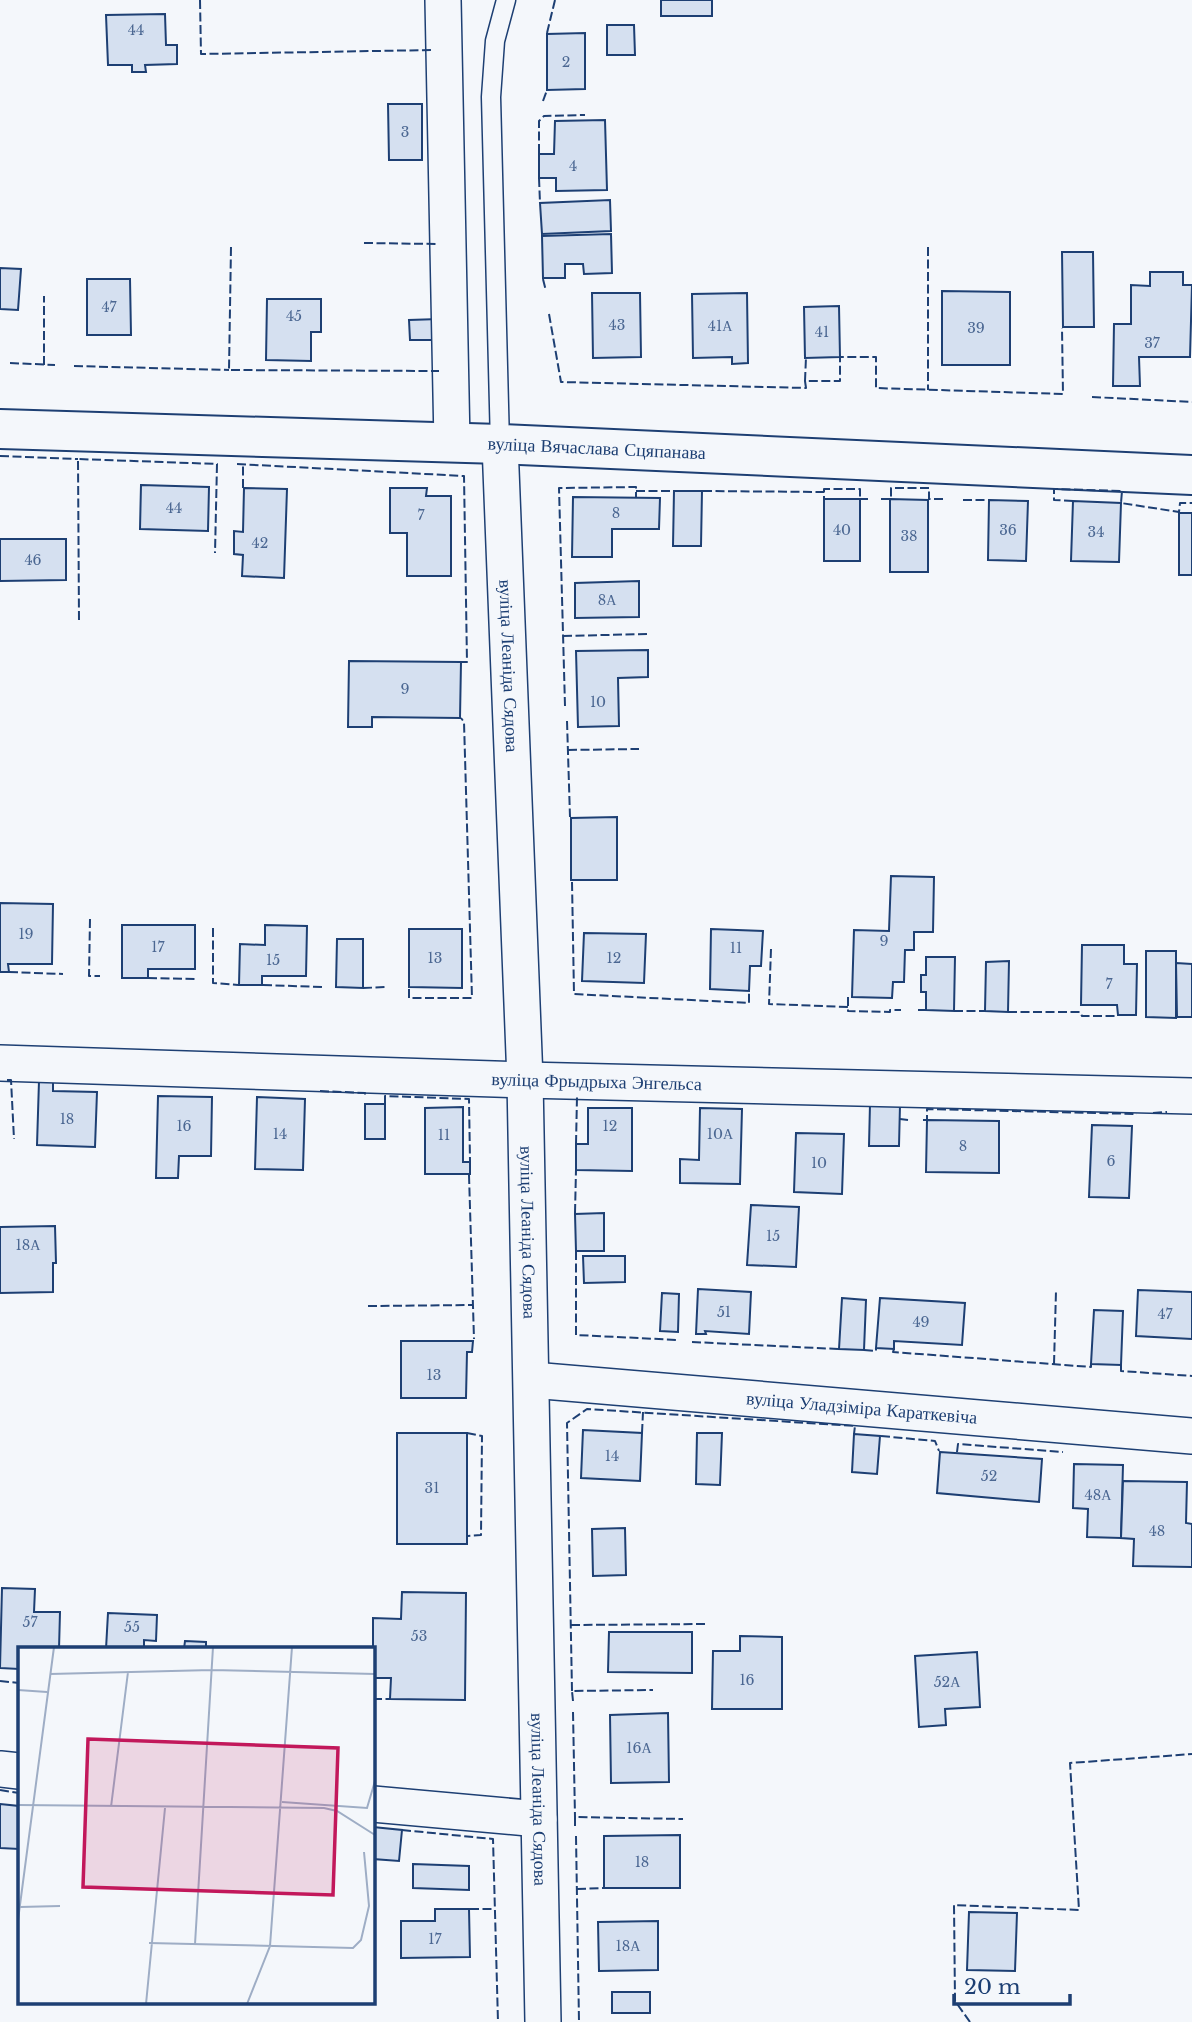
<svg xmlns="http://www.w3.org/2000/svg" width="1192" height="2022" viewBox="0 0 1192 2022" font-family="'Libre Baskerville',serif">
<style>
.building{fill:#d5e0f0;stroke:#1d3f73;stroke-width:2}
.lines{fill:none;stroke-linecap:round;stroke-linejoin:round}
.service-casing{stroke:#1d3f73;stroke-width:21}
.minor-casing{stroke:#1d3f73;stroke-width:38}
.secondary-casing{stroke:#1d3f73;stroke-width:42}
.service{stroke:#f4f7fb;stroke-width:18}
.minor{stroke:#f4f7fb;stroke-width:35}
.secondary{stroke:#f4f7fb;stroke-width:38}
.fence{stroke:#1d3f73;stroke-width:2;stroke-dasharray:9 3.5;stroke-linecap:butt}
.labels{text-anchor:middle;stroke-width:5;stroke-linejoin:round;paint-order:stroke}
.number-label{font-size:14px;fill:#4b6792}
.street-label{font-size:18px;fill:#1d3f73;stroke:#f4f7fb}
.inset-road{fill:none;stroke:#9eadc5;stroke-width:2}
.view{fill:#c2185b;fill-opacity:0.15;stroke:#c2185b;stroke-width:3.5}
.inset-edge{fill:none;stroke:#1d3f73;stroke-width:3.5}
</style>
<rect width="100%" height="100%" fill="#f4f7fb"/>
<g class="building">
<rect x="661" y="0" width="51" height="16"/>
<path d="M165 14 166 45H177V64L145 65 146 72H132V65H108L106 15Z"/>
<path d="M607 25H634L635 55H607Z"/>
<path d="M585 33V89L547 90V34Z"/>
<path d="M388 104H422V160H389Z"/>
<path d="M605 120 607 190 556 191V178H539V154H554L555 121Z"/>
<path d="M610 200 611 231 542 234 540 203Z"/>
<path d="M611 234 612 273 584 274 583 264H565V278H543L542 236Z"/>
<path d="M1062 252H1093L1094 327H1063Z"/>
<path d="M0 268 21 269 18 310 0 309Z"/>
<path d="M1150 272H1183V285H1192L1190 357H1139L1140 386H1113L1114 324H1131V285L1150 286Z"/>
<path d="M87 279H130L131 335H87Z"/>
<path d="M942 291 1010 292V365H942Z"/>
<path d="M592 293H640L641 357 593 358Z"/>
<path d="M747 293 748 363 732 364V357L693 358 692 294Z"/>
<path d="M267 299H321V332H311V361L266 360Z"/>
<path d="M839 306 840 357 805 358 804 307Z"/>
<path d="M439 319 440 340H410L409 320Z"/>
<path d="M141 485 209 487 208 531 140 529Z"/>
<path d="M244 488 287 489 284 578 242 576 243 555 234 554V531L243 532Z"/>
<path d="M390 488H427L426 496H451V576H407V533H390Z"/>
<path d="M674 491H702L701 546H673Z"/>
<path d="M573 497 660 498 659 529H612V557H572Z"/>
<rect x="824" y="499" width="36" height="62"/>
<path d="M890 499 928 500V572H890Z"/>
<path d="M989 500 1028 501 1026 561 988 560Z"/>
<path d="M1073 501 1121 503 1119 562 1071 561Z"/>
<rect x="1179" y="513" width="13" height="62"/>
<path d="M0 539H66V580L0 581Z"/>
<path d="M639 581V617L575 618V583Z"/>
<path d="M648 650V677L618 678 619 726 578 727 576 651Z"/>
<path d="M349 661 461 662 460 718 372 717V727H348Z"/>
<path d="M617 817V880H571V818Z"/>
<path d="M891 876 934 877 933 932H914V950H905L904 982H893L892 998 852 997 854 930 889 931Z"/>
<path d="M0 903 53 904 52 964H8L9 972H0Z"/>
<path d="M122 925H195V969H148V978H122Z"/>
<path d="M265 925 307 926 306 976H262V985H239L240 944 265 945Z"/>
<path d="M409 929H462V988L409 987Z"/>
<path d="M711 929 763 931 761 966H750L749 991 710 989Z"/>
<path d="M584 933 646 934 644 983 582 981Z"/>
<path d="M337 939H363V988L336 987Z"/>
<path d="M1082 945H1124V964H1137L1136 1015H1118L1117 1005H1081Z"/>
<path d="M1146 951H1176V1018L1146 1017Z"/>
<path d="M926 957H955L954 1011 926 1010V992H921V975H926Z"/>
<path d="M1009 961 1008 1012 985 1011 986 962Z"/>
<path d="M1176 963 1192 964V1017H1177Z"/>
<path d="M39 1081H53V1091L97 1092 95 1147 37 1145Z"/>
<path d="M158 1096 212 1097 211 1156H179L178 1178H156Z"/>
<path d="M257 1097 305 1099 303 1170 255 1169Z"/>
<rect x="365" y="1104" width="20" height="35"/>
<path d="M870 1104 900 1105 899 1146H869Z"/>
<path d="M463 1107V1162H470V1174H425V1108Z"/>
<path d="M588 1108H632V1171L576 1170V1144H588Z"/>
<path d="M700 1108 742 1109 740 1184 680 1183V1159L699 1160Z"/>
<path d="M927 1120 999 1121V1173L926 1172Z"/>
<path d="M1092 1125 1132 1126 1129 1198 1089 1197Z"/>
<path d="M796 1133 844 1134 842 1194 794 1192Z"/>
<path d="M751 1205 799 1207 796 1267 747 1265Z"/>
<path d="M604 1213V1251H576L575 1214Z"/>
<path d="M55 1226 56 1263H53V1292L0 1293V1227Z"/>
<path d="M583 1256H625V1282L584 1283Z"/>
<path d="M698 1289 751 1292 749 1334 705 1331 706 1334H696Z"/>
<path d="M1138 1290 1192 1292V1339L1136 1336Z"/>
<path d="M662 1293 679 1294 678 1332 660 1331Z"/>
<path d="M842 1298 866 1300 864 1350 839 1349Z"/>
<path d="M880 1298 965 1303 962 1345 894 1341V1349L876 1348Z"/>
<path d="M1094 1310 1123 1311 1121 1365 1091 1364Z"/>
<path d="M401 1341H473L472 1352H467L466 1398H401Z"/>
<path d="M583 1430 642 1433 640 1481 581 1478Z"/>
<rect x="397" y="1433" width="70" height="111"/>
<path d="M697 1433H722L720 1485 696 1484Z"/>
<path d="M854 1434 880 1436 877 1474 852 1472Z"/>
<path d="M940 1452 1042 1459 1039 1502 937 1493Z"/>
<path d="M1074 1464 1123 1465 1121 1538 1087 1537 1088 1509 1073 1508Z"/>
<path d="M1123 1481 1187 1482 1186 1523 1192 1524V1567L1133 1566 1134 1539 1121 1538Z"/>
<path d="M625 1528 626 1575 593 1576 592 1529Z"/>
<path d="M2 1588 35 1589 34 1612H60L59 1649H19V1669L0 1668Z"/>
<path d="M402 1592 466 1593 465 1700 390 1699 391 1678H373V1618L401 1619Z"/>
<path d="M108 1613 157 1615 156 1641 144 1640V1649H106Z"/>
<path d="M609 1632H692V1673L608 1672Z"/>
<path d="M740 1636 782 1637V1709H712L713 1651H740Z"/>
<path d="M185 1641 206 1642V1649H184Z"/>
<path d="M977 1652 980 1707 945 1709 946 1725 919 1727 915 1656Z"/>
<path d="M668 1713 669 1782 611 1783 610 1715Z"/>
<path d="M0 1804 19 1806V1849L0 1848Z"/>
<path d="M373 1827 402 1830 399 1861 373 1859Z"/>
<path d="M680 1835V1888H604V1836Z"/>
<path d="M413 1864 469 1866V1890L413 1888Z"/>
<path d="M435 1909H469L470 1957 401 1958V1921H435Z"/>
<path d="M969 1912 1017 1913 1015 1971 967 1970Z"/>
<path d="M658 1921V1970L599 1971 598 1922Z"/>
<rect x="612" y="1992" width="38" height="21"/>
</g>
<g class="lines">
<defs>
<path id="service" d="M500 444 491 97 495 41 506 0"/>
<g id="minor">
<path d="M443 0 452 443"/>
<path id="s1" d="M500 444 525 1080 543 2022"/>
<path id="s2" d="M0 1063 525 1080 1192 1096"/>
<path id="s3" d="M532 1380 1192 1436"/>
<path d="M0 1769 19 1771"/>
<path d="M373 1804 539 1819"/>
</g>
<g id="secondary">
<path id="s4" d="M0 429 500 444 1192 475"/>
</g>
</defs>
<use href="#service" class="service-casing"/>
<use href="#minor" class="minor-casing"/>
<use href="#secondary" class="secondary-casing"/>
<use href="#service" class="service"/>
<use href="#minor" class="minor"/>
<use href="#secondary" class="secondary"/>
<g class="fence">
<path d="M200 0 201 54 433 50"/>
<path d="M547 33 555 0"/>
<path d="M543 101 547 90"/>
<path d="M539 153V121L544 116 585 115"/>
<path d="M539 178 540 203"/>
<path d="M364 243 437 244"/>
<path d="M231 247 229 370 439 371"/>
<path d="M928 247V390"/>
<path d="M543 279 546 291"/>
<path d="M549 314 561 382 806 388 805 381H840V357H876V388L1063 394 1062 328"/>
<path d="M10 363 55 365"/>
<path d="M44 365V296"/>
<path d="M74 366 229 370"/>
<path d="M805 381 806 357"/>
<path d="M1092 397 1192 402"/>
<path d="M0 456 78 459"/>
<path d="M237 464 464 476 467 662H462"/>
<path d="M243 488V465"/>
<path d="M636 491H673"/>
<path d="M703 491 824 492V499"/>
<path d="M824 492V489H860V499H868"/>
<path d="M881 499H891V488H929V499H944"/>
<path d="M963 500H989"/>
<path d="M1073 501 1054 500V489L1122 491 1121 503 1179 512 1180 503H1192"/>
<path d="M79 620 78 459 217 464 215 553"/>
<path d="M563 636 648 634"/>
<path d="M565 706 559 488 636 487V497"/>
<path d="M567 721 570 817"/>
<path d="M568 750 639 749"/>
<path d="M572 882 574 994 749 1003V991"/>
<path d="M90 919 89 976H100"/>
<path d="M213 928V983L238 985"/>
<path d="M771 949 769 1004 848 1007"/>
<path d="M9 972 63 974"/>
<path d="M148 978 197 979"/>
<path d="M263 985 322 987"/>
<path d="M363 988 387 987"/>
<path d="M409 989V998H472L464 722 461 718"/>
<path d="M848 997V1011L890 1012V1010H901"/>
<path d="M918 1010H926"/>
<path d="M954 1011H985"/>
<path d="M1008 1012H1080L1082 1016H1118"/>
<path d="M7 1080H11L14 1139"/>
<path d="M320 1091 365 1093V1098"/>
<path d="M385 1104V1096L469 1099 470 1161"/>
<path d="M1153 1113 1167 1112"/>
<path d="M900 1119 908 1120"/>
<path d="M923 1120H927V1109L1137 1114"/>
<path d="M576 1144 577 1097H579"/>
<path d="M469 1175 474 1339"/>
<path d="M575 1213 576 1170"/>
<path d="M576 1251V1335L678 1340"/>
<path d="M368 1306 473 1305"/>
<path d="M692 1342 838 1349"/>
<path d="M894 1349 893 1352 1091 1367V1364"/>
<path d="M864 1350 876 1351V1348"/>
<path d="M1054 1364 1056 1291"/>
<path d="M1121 1365V1371L1192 1376"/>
<path d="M467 1433 482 1436 481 1535 468 1536"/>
<path d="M642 1433 643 1412"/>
<path d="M881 1436 935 1441 939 1451"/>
<path d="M957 1452 958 1444 1063 1452"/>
<path d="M571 1625 707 1624"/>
<path d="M0 1681 19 1683"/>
<path d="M572 1691 567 1423 587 1409 855 1426 854 1434"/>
<path d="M373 1699H390"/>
<path d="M573 1701 572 1691 653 1690"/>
<path d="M573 1712 575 1817"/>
<path d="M0 1790 19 1793"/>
<path d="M575 1826V1817L683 1819"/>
<path d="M402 1830 493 1839 498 2022"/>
<path d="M576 1836 579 2022"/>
<path d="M577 1889 603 1888"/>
<path d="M470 1909H494"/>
<path d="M970 2022 955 2001 954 1905 1079 1910 1070 1763 1192 1754"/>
</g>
</g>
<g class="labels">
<g class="number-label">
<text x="136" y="35">44</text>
<text x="566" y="67">2</text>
<text x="405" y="137">3</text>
<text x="573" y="171">4</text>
<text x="109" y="312">47</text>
<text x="294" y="321">45</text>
<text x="617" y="330">43</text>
<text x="720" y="331">41А</text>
<text x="976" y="333">39</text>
<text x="822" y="337">41</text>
<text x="1152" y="348">37</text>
<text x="174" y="513">44</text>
<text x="616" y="518">8</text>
<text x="421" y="520">7</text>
<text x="842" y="535">40</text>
<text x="1008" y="535">36</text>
<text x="1096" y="537">34</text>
<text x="909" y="541">38</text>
<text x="260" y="548">42</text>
<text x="33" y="565">46</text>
<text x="607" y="605">8А</text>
<text x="405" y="694">9</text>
<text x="598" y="707">10</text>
<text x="26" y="939">19</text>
<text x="884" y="946">9</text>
<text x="158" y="952">17</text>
<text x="736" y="953">11</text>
<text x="435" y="963">13</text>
<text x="614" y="963">12</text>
<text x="273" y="965">15</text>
<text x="1109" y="989">7</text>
<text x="67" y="1124">18</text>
<text x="184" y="1131">16</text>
<text x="610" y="1131">12</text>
<text x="280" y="1139">14</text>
<text x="720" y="1139">10А</text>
<text x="444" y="1140">11</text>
<text x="963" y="1151">8</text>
<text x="1111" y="1166">6</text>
<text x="819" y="1168">10</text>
<text x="773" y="1241">15</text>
<text x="28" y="1250">18А</text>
<text x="724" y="1317">51</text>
<text x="1165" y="1319">47</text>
<text x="921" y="1327">49</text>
<text x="434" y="1380">13</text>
<text x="612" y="1461">14</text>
<text x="989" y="1481">52</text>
<text x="432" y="1493">31</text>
<text x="1098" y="1500">48А</text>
<text x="1157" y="1536">48</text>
<text x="30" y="1627">57</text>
<text x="132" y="1632">55</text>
<text x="419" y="1641">53</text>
<text x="747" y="1685">16</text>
<text x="947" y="1687">52А</text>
<text x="639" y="1753">16А</text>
<text x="642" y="1867">18</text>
<text x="435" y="1944">17</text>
<text x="628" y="1951">18А</text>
</g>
<g class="street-label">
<text dy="6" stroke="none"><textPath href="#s4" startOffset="597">вуліца Вячаслава Сцяпанава</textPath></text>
<text dy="6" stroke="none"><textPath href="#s1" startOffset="222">вуліца Леаніда Сядова</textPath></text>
<text dy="6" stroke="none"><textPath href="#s2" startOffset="597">вуліца Фрыдрыха Энгельса</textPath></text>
<text dy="6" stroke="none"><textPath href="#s1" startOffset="789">вуліца Леаніда Сядова</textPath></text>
<text dy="6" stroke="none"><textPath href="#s3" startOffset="331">вуліца Уладзіміра Караткевіча</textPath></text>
<text dy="6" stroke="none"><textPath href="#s1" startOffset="1356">вуліца Леаніда Сядова</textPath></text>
</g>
</g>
<g transform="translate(18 1647)">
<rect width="357" height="357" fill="#f4f7fb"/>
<path class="inset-road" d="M32 27 194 23 357 27M0 43 29 45M264 155 349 161 357 134M0 158 306 161 319 164 357 188M93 160 110 25M2 260 42 259M0 273 36 0M131 296 335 301 343 293 351 259 346 205M177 297 195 0M128 357 147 161M229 357 252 299 274 0"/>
<path class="view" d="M70 92 320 101 315 248 65 240Z"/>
<rect width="357" height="357" class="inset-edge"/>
</g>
<path d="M954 1994v10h116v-10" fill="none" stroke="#1d3f73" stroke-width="3.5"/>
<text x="964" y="1994" font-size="21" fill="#1d3f73" stroke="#f4f7fb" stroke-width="5" paint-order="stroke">20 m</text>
</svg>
